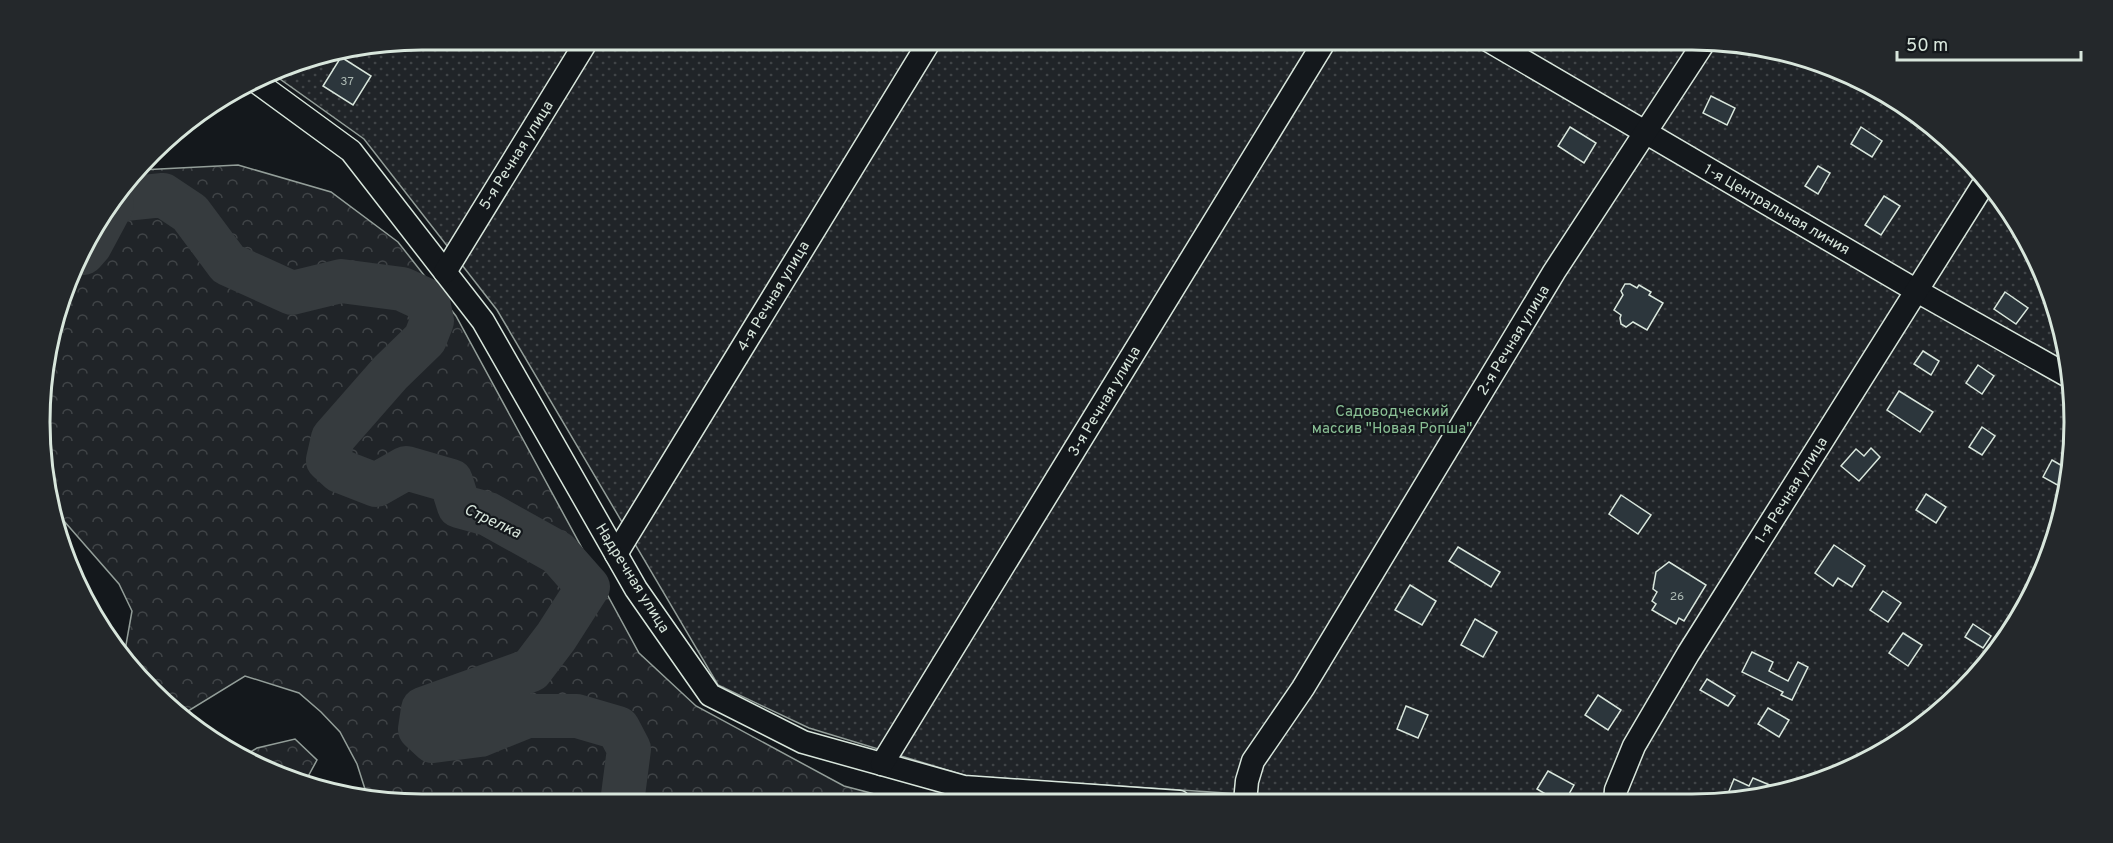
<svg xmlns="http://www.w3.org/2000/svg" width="2113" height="843" viewBox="0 0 2113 843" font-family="Overpass,sans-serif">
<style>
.forest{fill:url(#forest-crowns);stroke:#939e99;stroke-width:1.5}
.park{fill:url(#park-dots);stroke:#939e99;stroke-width:1.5}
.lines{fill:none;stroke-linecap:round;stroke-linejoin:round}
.river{stroke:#363b3e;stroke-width:44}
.building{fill:#2c363c;stroke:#d8e6dc;stroke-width:1.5}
.street-casing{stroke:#d8e6dc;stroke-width:25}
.street{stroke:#14181c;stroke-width:22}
.labels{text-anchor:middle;stroke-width:4.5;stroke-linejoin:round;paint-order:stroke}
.number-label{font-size:12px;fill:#adbab4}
.street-label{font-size:15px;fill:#d8e6dc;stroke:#14181c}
.park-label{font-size:15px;fill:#8ac095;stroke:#14181c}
.water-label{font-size:16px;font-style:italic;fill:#d8e6dc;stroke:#14181c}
.rim{fill:none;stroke:#d8e6dc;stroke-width:3}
</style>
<defs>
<pattern id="forest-crowns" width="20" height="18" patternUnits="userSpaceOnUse" patternTransform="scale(1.5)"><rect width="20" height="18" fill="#202428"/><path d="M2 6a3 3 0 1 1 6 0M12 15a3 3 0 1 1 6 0" fill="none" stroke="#404447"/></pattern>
<pattern id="park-dots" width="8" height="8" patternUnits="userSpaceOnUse" patternTransform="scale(1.5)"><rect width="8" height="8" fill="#202428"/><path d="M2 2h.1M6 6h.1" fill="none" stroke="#404447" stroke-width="1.8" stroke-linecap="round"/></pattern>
</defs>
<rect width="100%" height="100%" fill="#14181c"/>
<g class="forest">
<path d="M238 165 331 192 398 242 456 316 639 653 696 706 844 786 909 803 421 804 374 798 365 789 357 764 340 732 321 712 299 693 245 676 180 716 124 656 132 611 119 584 50 505 46 496 42 371 90 231 140 170Z"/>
<path d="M295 739 317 760 305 782 247 754 257 748Z"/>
</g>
<path class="park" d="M422 39H1691L1791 52 1925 118 2023 231 2071 372 2061 521 2023 613 1944 709 1860 765 1742 801 1362 802 967 776 809 728 718 685 497 310 364 139 273 74 298 59Z"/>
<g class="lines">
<g class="river">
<path d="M115 200 163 195 190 213 228 264 292 293 341 281 402 289 428 301 432 321 425 339 390 373 333 438 328 460 340 471 376 485 406 468 451 481 459 506 488 514 558 553 588 587 556 637 531 670 423 709 420 729 433 741 480 735 527 716H577L618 728 629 749 622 803"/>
<path d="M83 253 90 245 112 204"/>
</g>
</g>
<g class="building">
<path d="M341 57 371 76 353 105 323 86Z"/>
<path d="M1711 96 1735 108 1727 125 1703 113Z"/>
<path d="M1570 127 1596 143 1584 163 1558 146Z"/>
<path d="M1861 127 1882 141 1872 157 1851 144Z"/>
<path d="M1818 166 1830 173 1818 194 1805 186Z"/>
<path d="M1884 196 1900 206 1881 235 1865 225Z"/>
<path d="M1625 284H1630L1637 288 1639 285 1651 292 1649 295 1663 303 1647 330 1633 322 1626 327 1621 324 1620 318 1621 315 1614 310 1623 295 1621 291Z"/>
<path d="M2005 292 2028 308 2016 324 1994 309Z"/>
<path d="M1923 351 1939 361 1931 375 1914 364Z"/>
<path d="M1978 365 1994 376 1982 394 1966 383Z"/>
<path d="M1899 391 1933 412 1920 432 1887 410Z"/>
<path d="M1982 427 1995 436 1982 455 1969 447Z"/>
<path d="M1871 448 1880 457 1859 481 1841 466 1856 449 1864 456Z"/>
<path d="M2052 460 2064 467 2063 483 2061 487 2043 477Z"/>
<path d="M1926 494 1946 507 1936 523 1916 510Z"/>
<path d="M1621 495 1651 515 1638 534 1609 514Z"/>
<path d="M1834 545 1865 566 1852 587 1838 578 1833 586 1815 573Z"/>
<path d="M1458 547 1500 572 1491 587 1449 561Z"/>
<path d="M1669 562 1706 585 1684 621 1679 618 1676 624 1652 610 1656 604 1652 601 1657 592 1653 589 1656 572Z"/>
<path d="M1410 585 1436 601 1422 625 1395 610Z"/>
<path d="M1883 591 1901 603 1888 622 1870 610Z"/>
<path d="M2019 603 2025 607 2015 622 2009 619Z"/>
<path d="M1475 619 1497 632 1483 657 1461 645Z"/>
<path d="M1973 624 1991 636 1983 648 1965 637Z"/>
<path d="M1903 633 1922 645 1908 666 1889 653Z"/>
<path d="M1752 652 1773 662 1769 671 1788 681 1798 662 1808 667 1792 700 1781 695 1783 692 1742 672Z"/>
<path d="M1707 679 1735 696 1728 706 1700 690Z"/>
<path d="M1598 695 1621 710 1608 730 1585 715Z"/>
<path d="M1406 706 1428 715 1418 738 1397 729Z"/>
<path d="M1768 708 1789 720 1779 737 1758 724Z"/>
<path d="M1548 771 1574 785 1565 801H1557L1537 789Z"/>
<path d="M1753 778 1779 789 1742 801H1725L1734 779 1749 786Z"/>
</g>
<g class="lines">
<defs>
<g id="street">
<path d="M1486 39 1917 291 2070 377"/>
<path d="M258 83 351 151 483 321 636 589 710 695 803 742 964 787 1179 802"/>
<path d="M445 272 588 39"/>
<path d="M616 554 931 39"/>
<path d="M882 764 1326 39"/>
<path d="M1615 801 1616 790 1634 746 1688 654 1983 185"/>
<path d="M1245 802 1247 781 1253 761 1303 688 1554 272 1705 41"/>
</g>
</defs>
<use href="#street" class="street-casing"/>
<use href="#street" class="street"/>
</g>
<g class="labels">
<g class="number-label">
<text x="347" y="85">37</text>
<text x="1677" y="600">26</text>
</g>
<g class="street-label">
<text transform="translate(516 155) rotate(-58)" y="5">5-я Речная улица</text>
<text transform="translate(1777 209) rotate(30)" y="5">1-я Центральная линия</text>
<text transform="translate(773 296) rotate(-59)" y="5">4-я Речная улица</text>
<text transform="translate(1513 340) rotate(-59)" y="5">2-я Речная улица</text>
<text transform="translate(1104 401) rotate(-59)" y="5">3-я Речная улица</text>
<text transform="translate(1791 490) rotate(-58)" y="5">1-я Речная улица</text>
<text transform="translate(633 578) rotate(58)" y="5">Надречная улица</text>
</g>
<g class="park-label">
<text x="1392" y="416">Садоводческий<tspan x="1392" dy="17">массив "Новая Ропша"</tspan></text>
</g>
<g class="water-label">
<text transform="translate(493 520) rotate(25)" y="6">Стрелка</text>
</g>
</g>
<path d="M0 0H2113V843H0ZM422 50H1692A372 372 0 0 1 2064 422V422A372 372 0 0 1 1692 794H422A372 372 0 0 1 50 422V422A372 372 0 0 1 422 50Z" fill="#24282b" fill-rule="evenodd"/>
<path class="rim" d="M422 50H1692A372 372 0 0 1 2064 422V422A372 372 0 0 1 1692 794H422A372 372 0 0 1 50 422V422A372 372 0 0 1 422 50Z"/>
<path d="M1897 51v9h184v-9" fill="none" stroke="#d8e6dc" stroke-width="3"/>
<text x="1906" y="51" font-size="18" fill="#d8e6dc" stroke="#14181c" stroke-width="4.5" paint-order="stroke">50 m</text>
</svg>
